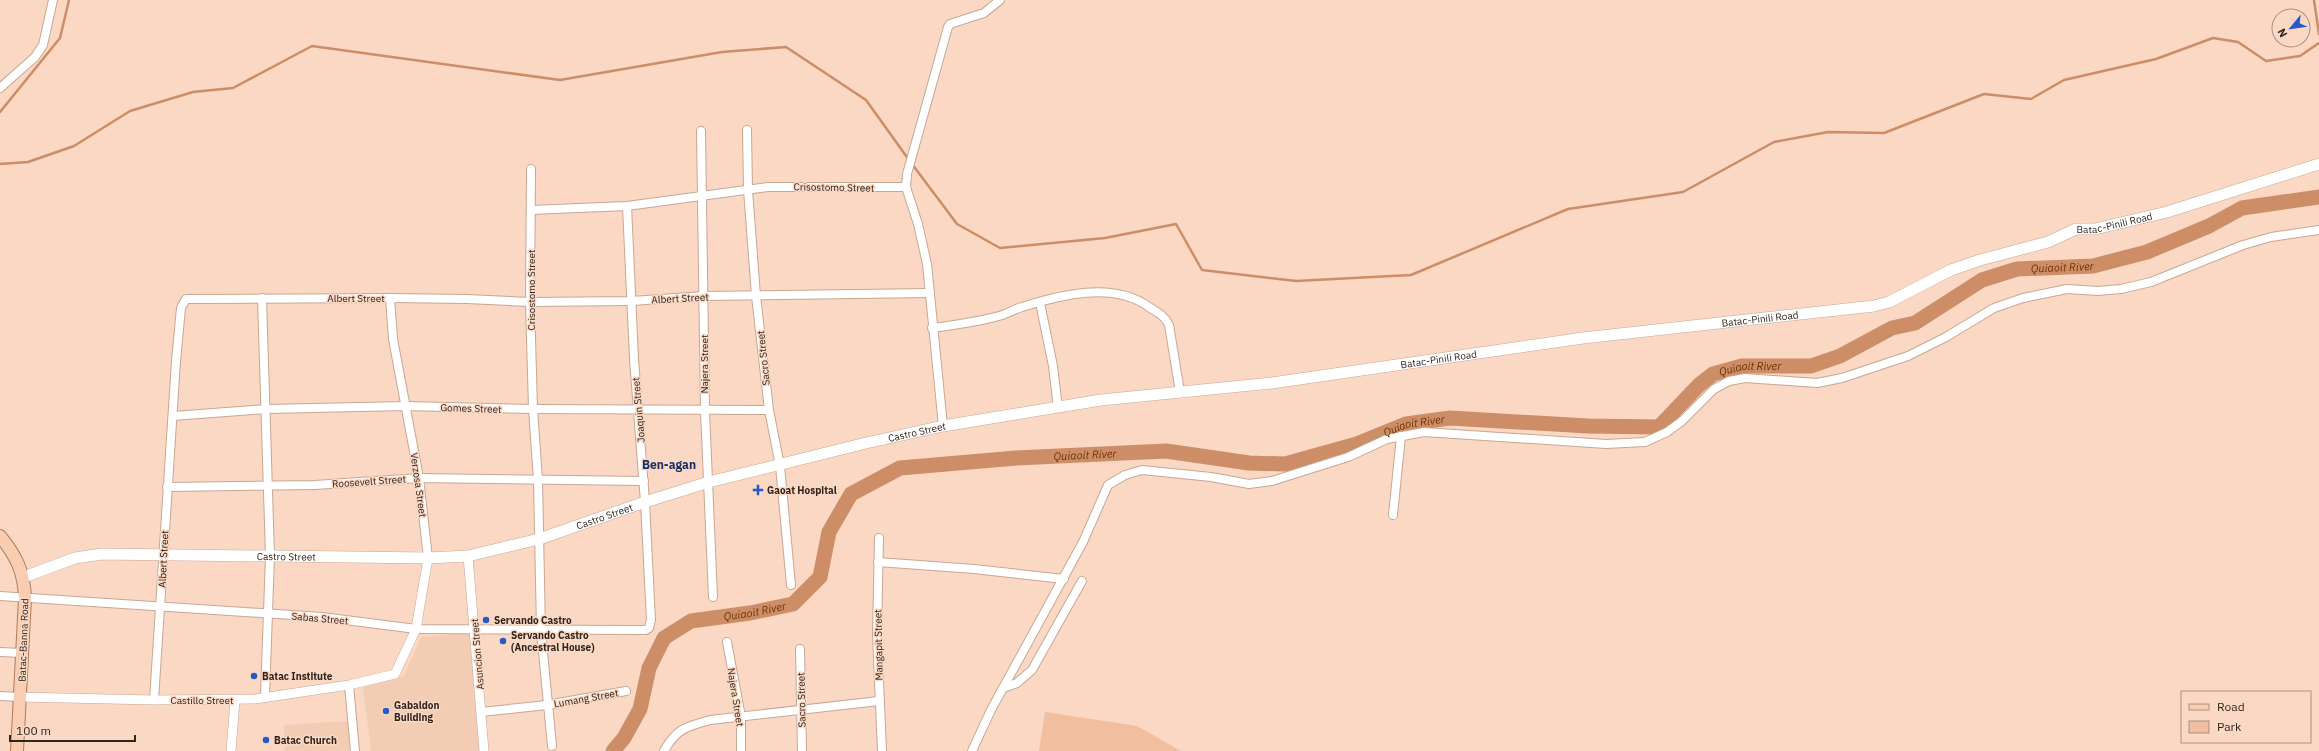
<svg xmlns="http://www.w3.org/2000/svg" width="2319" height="751" viewBox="0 0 2319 751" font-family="'IBM Plex Sans',sans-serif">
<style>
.built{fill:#f3ccb4}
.green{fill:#f2bea0}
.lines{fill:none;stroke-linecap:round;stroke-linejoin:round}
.stream{stroke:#cd8d66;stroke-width:2.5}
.river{stroke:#cd8d66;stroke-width:15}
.minor-casing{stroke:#c7a794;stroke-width:10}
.tertiary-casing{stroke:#c7a794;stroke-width:10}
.secondary-casing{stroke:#c7a794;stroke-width:12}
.primary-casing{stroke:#b07c5d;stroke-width:14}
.minor{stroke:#fff;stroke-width:8}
.tertiary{stroke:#fff;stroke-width:9}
.secondary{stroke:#fff;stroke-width:11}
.primary{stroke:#f8cdb2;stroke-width:12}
.poi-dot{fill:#245bc8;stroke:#fad8c4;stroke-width:1.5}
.labels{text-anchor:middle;stroke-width:3;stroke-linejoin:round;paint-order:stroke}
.street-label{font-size:10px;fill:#31241d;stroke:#fad8c4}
.poi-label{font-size:10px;font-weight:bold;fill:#31241d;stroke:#fad8c4;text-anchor:start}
.water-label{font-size:11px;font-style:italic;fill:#6e3302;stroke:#fad8c4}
.quarter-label{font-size:12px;font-weight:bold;fill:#153166;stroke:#fad8c4}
</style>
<rect width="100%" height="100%" fill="#fad8c4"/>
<g class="built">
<path d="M470 633 479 751H371L363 687 404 676 421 637Z"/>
<path d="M349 721 350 751H285L284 725Z"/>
</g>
<path class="green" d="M1045 712 1137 726 1181 751H1039Z"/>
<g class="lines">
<g class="stream">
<path d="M2314 0 2319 34"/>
<path d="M0 112 60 38 69 0"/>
<path d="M0 164 28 162 74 146 130 111 193 92 233 88 312 46 560 80 722 52 786 47 866 100 909 160"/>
<path d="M912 164 957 224 1000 248 1105 238 1176 224 1202 270 1296 281 1411 275 1568 209 1683 192 1774 142 1828 132 1884 133 1984 94 2031 99 2064 80 2156 59 2213 38 2238 42 2266 61 2300 56 2319 43"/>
</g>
<path class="river" id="s1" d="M613 751 624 738 640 709 649 668 664 638 691 621 750 613 793 604 820 577 829 532 851 494 900 468 1016 458 1166 451 1249 463 1285 464 1357 444 1406 424 1450 418 1588 426 1659 427 1699 385 1713 374 1742 366H1811L1840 356 1892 328 1915 323 1982 280 2017 269 2093 266 2147 252 2209 226 2242 208 2319 197"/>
<defs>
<g id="minor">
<path d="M0 88 35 57 43 45 53 0"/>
<path d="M747 130 748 190 756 296 769 410 780 466 791 585"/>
<path d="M701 131 705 411 713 597"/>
<path d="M531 169 530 302 533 409 538 480 541 631 552 746"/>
<path d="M531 210 627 206 768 187H906"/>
<path d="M262 298 270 556 265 696"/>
<path d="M390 298 393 339 419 478 428 558"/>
<path d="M1040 303 1053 366 1058 408"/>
<path d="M932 328C955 325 977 322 999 316 1007 314 1014 309 1022 307 1060 295 1113 281 1149 307 1157 312 1165 316 1169 325L1180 392"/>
<path d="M173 416 266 409 406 406 533 409 769 410"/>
<path d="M943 426 927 264 918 224 906 187 907 174 948 27 950 24 984 13 1000 0"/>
<path d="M167 487 315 485 419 478 644 481"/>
<path d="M1393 515 1401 436"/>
<path d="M879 538 877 635 882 751"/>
<path d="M878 562 974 569 1064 579"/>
<path d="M0 596 322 617 416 629 646 630 649 628 651 620 645 502 634 359 627 206"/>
<path d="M727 642 741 717V751"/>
<path d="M800 649 802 751"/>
<path d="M0 652 22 653"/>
<path d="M349 685 355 751"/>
<path d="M1003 688 1017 683 1032 670 1082 581"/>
<path d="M0 696 20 697"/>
<path d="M154 700 176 361 181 308 186 299 390 298 467 299 530 302 632 301 704 296 930 293"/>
<path d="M481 712 547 705 626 691"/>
<path d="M664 751C677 728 686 727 710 720L879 701"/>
<path d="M972 751 991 710 1083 542 1108 485 1125 475 1142 470 1211 477 1249 484 1272 481 1348 457 1387 439 1424 432 1606 444 1645 442 1667 432 1682 421 1714 389 1729 381 1745 378 1817 383 1842 378 1908 356 1946 337 1994 308 2023 298 2067 289 2098 291 2121 289 2151 282 2243 245 2271 237 2319 230"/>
</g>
<g id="tertiary">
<path d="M468 556 484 751"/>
<path d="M20 697 154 700 255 699 349 685 395 674 416 629 428 558"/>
<path d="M231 751 235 700"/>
</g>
<g id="secondary">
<path id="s2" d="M24 577 75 558 102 554 428 558 468 556 539 539 645 502 709 482 866 443 943 426 1101 400 1272 383 1583 338 1874 306 1889 302 1951 270 1980 260 2048 242 2076 229H2095L2167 212 2319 164"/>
</g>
<path id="primary" d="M0 536C17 557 24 572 25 598L17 751"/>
</defs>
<use href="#minor" class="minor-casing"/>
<use href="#tertiary" class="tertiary-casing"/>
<use href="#secondary" class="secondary-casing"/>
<use href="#primary" class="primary-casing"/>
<use href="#minor" class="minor"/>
<use href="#tertiary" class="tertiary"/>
<use href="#secondary" class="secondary"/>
<use href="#primary" class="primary"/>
</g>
<g class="poi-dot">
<path d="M756 484h4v4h4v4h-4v4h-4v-4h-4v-4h4z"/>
<circle cx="486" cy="620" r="4"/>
<circle cx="503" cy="641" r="4"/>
<circle cx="254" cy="676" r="4"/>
<circle cx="386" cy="711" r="4"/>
<circle cx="266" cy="740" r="4"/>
</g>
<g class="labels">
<g class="street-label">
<text transform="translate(834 187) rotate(1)" y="4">Crisostomo Street</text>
<text dy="4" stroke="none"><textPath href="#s2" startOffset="2136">Batac-Pinili Road</textPath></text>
<text transform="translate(531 290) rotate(-90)" y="4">Crisostomo Street</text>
<text x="356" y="302">Albert Street</text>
<text transform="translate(680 298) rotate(-3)" y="4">Albert Street</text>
<text dy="4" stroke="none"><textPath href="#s2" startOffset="1765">Batac-Pinili Road</textPath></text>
<text transform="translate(763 358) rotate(-96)" y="4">Sacro Street</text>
<text dy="4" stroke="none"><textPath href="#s2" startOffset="1441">Batac-Pinili Road</textPath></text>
<text transform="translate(704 364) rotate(-90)" y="4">Najera Street</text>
<text transform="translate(471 408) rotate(2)" y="4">Gomes Street</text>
<text transform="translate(638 410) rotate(-95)" y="4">Joaquin Street</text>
<text dy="4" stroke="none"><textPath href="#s2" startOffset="914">Castro Street</textPath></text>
<text transform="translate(369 481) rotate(-4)" y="4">Roosevelt Street</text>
<text transform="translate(419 485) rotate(82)" y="4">Verzosa Street</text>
<text dy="4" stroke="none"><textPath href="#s2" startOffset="590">Castro Street</textPath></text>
<text dy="4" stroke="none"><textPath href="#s2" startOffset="266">Castro Street</textPath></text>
<text transform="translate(163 559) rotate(-87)" y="4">Albert Street</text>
<text transform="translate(320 618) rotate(5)" y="4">Sabas Street</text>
<text transform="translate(23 640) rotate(-88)" y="4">Batac-Banna Road</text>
<text transform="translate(878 645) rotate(-91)" y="4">Mangapit Street</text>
<text transform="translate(477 654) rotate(-95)" y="4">Asuncion Street</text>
<text transform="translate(736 697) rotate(81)" y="4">Najera Street</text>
<text transform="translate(586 698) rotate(-10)" y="4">Lumang Street</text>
<text x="202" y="704">Castillo Street</text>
<text transform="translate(801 700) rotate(-91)" y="4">Sacro Street</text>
</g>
<g class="poi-label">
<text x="767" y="494">Gaoat Hospital</text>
<text x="494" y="624">Servando Castro</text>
<text x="511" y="639">Servando Castro<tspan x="511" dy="12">(Ancestral House)</tspan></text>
<text x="262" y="680">Batac Institute</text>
<text x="394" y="709">Gabaldon<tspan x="394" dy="12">Building</tspan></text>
<text x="274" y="744">Batac Church</text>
</g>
<g class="water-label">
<text dy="4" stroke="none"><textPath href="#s1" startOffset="1662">Quiaoit River</textPath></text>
<text dy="4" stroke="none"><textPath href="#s1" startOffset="1326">Quiaoit River</textPath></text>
<text dy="4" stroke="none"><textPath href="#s1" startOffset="966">Quiaoit River</textPath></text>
<text dy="4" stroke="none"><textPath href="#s1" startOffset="630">Quiaoit River</textPath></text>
<text dy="4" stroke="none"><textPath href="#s1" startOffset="222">Quiaoit River</textPath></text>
</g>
<g class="quarter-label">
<text x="669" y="469">Ben-agan</text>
</g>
</g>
<rect x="2181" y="691" width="130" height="52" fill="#fad8c4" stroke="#aa9081"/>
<rect x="2189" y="704" width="20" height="6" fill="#f8cdb2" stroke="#aa9081"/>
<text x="2217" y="711" font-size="12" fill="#31241d">Road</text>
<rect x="2189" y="721" width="20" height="12" fill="#f2bea0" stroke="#aa9081"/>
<text x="2217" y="731" font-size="12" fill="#31241d">Park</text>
<g transform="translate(2291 28) rotate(241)"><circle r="19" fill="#fad8c4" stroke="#aa9081"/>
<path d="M0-3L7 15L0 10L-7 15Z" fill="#245bc8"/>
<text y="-6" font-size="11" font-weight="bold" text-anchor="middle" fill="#31241d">N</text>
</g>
<path d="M10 735v6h125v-6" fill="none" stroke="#31241d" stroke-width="2"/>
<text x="16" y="735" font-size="12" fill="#31241d" stroke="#fad8c4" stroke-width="3" paint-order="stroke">100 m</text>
</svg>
